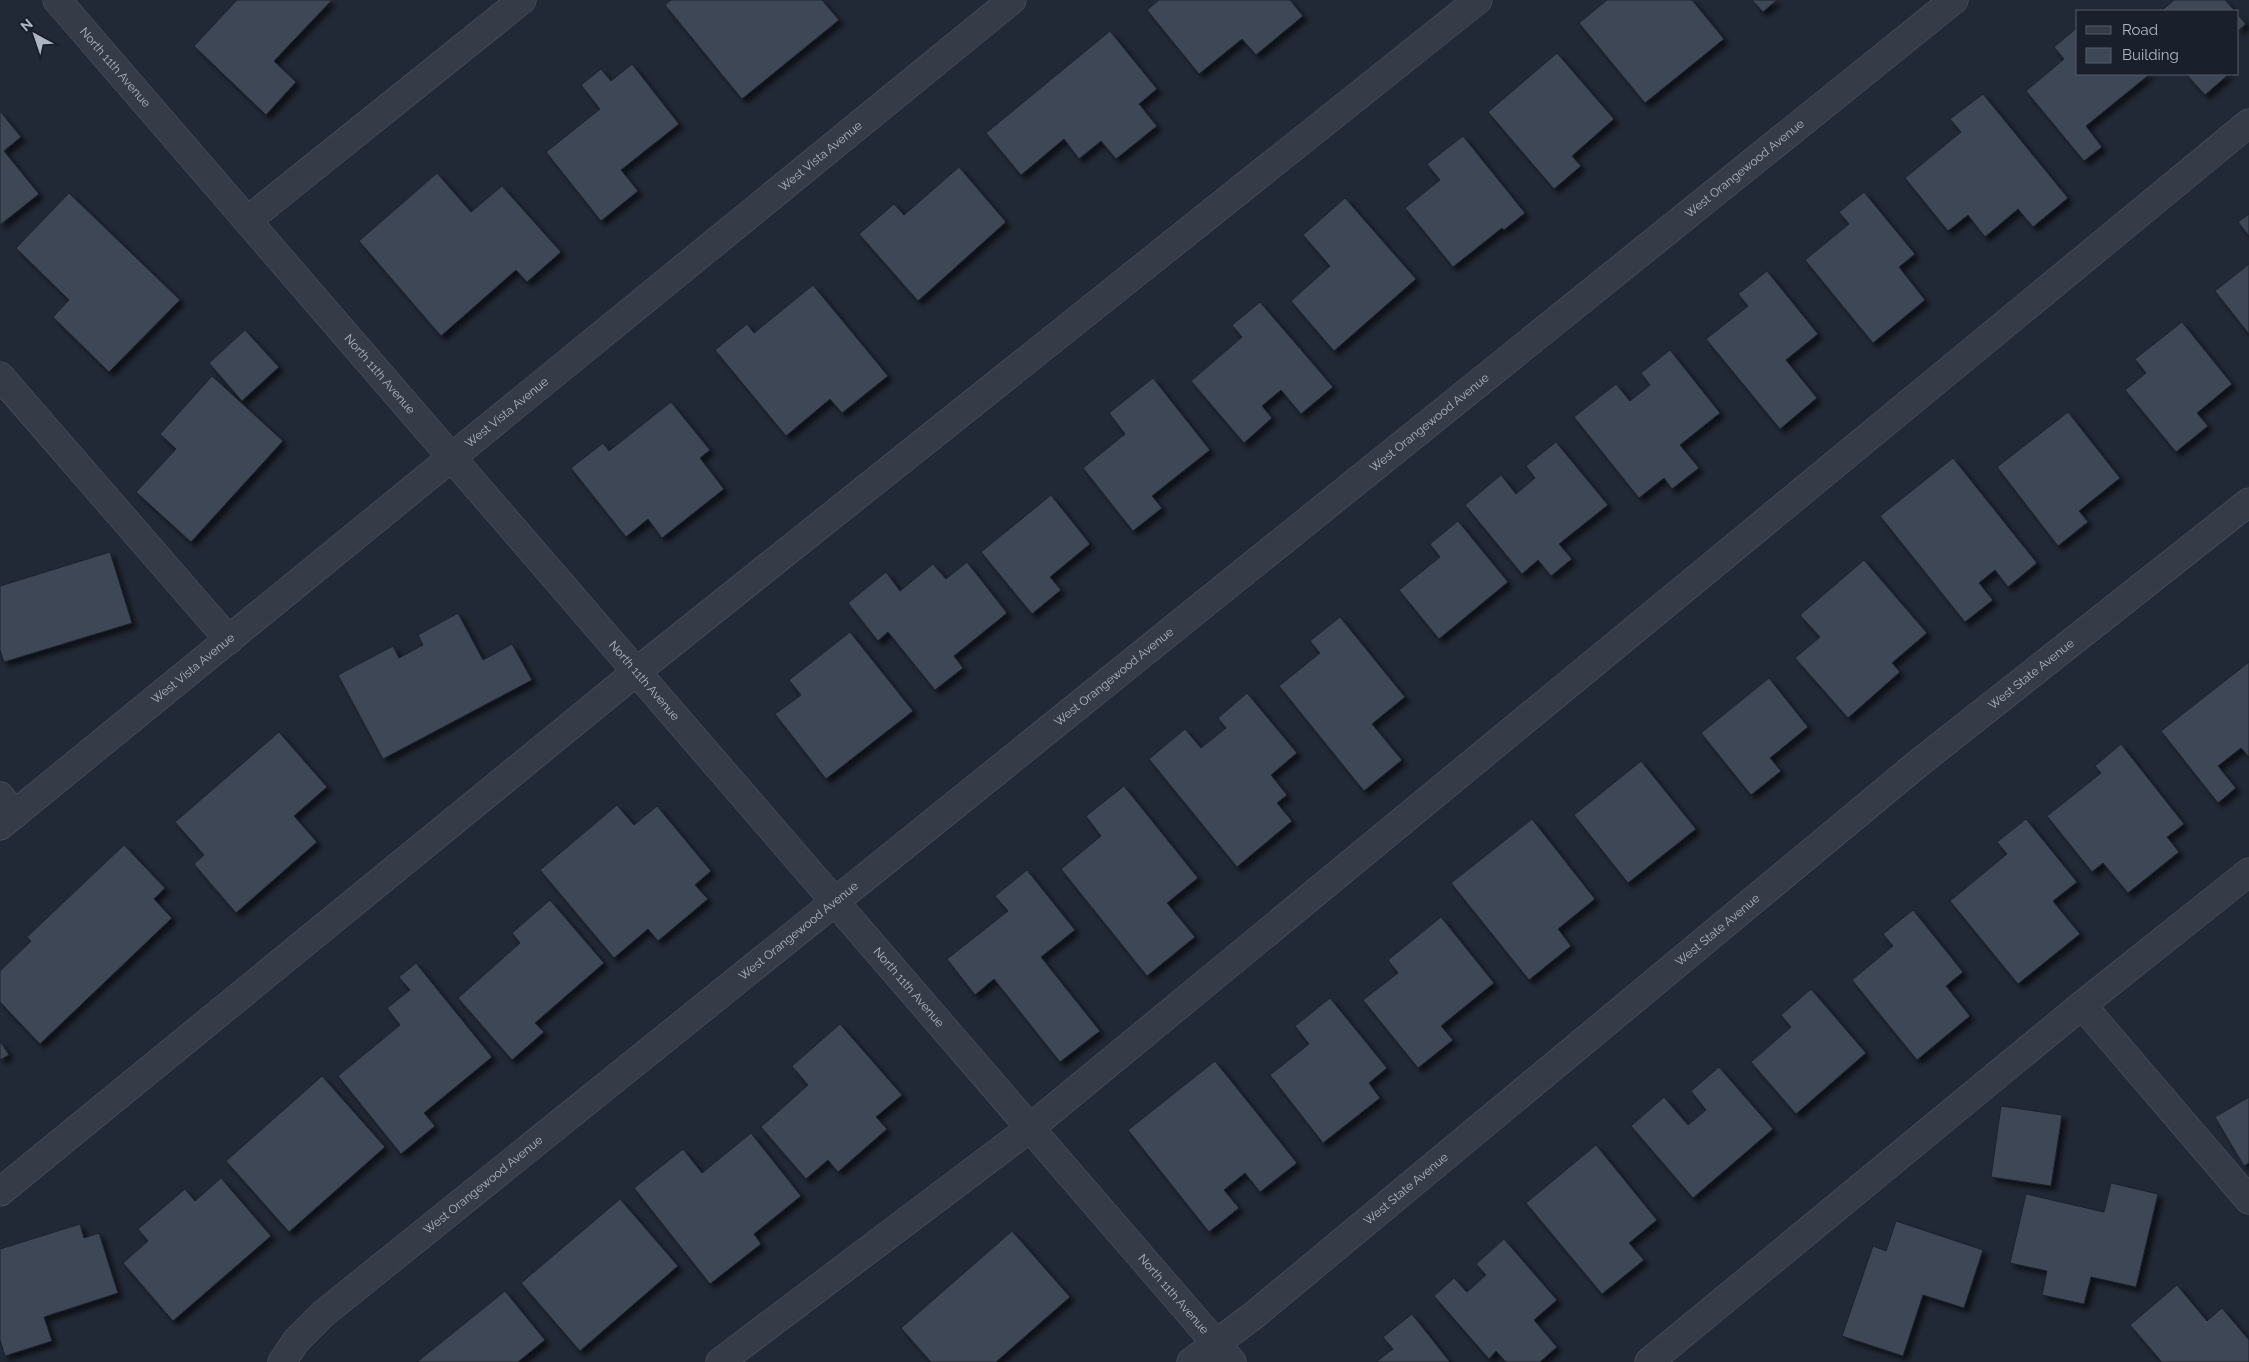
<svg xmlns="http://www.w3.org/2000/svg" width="2249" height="1362" viewBox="0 0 2249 1362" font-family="Raleway,sans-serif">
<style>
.building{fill:#3e4756;stroke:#1c222d;filter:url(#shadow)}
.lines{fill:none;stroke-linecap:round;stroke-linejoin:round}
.minor-casing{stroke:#525964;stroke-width:29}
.minor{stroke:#353b47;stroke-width:28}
.labels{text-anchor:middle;stroke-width:4;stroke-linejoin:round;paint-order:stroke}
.street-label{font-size:12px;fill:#afb6c3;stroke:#1a202b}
</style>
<defs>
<filter id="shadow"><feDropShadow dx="4.5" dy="4.5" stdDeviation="2.5" flood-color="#0009"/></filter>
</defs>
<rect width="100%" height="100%" fill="#222936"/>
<g class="building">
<path d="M237 0H332L274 61 296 82 266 115 194 46Z"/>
<path d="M671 0H822L839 20 742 99 665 5Z"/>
<path d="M1159 0H1290L1303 16 1256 55 1242 39 1199 74 1147 10Z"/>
<path d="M1607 0H1692L1724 39 1645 103 1579 23Z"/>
<path d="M1752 0H1777L1763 12Z"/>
<path d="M2174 0H2225L2235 11H2161Z"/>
<path d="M2238 15 2246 24 2238 31Z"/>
<path d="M2078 27V74H2150L2086 126 2102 147 2084 161 2026 91 2064 59 2054 47Z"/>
<path d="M1110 31 1157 89 1139 104 1157 126 1116 159 1101 141 1079 159 1064 139 1021 175 986 133Z"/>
<path d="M1557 53 1614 119 1572 156 1581 166 1554 189 1488 112Z"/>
<path d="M632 64 679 124 621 170 638 191 601 221 546 152 600 109 581 85 601 69 611 81Z"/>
<path d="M2186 74H2229L2205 95Z"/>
<path d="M1983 94 2068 198 2033 227 2018 209 1985 237 1968 215 1948 231 1905 178 1961 132 1950 119Z"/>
<path d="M0 111 21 137 4 151 39 194 0 225Z"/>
<path d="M1463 136 1525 213 1504 230 1502 228 1453 267 1405 208 1440 180 1427 164Z"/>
<path d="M959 167 1006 222 918 301 859 234 894 204 904 215Z"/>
<path d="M437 173 471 212 502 186 561 252 527 282 516 270 441 336 359 241Z"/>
<path d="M1864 192 1915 254 1899 267 1925 300 1873 343 1805 260 1849 224 1839 212Z"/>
<path d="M69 193 180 300 109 372 53 317 69 300 16 248Z"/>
<path d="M1345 198 1416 279 1334 351 1291 301 1330 266 1303 235Z"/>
<path d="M2249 214V236L2238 222Z"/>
<path d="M2249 264V334L2215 291Z"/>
<path d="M1767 271 1818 334 1786 360 1817 398 1780 429 1706 339 1748 306 1738 294Z"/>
<path d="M813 285 888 376 842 413 830 399 786 436 715 350 747 324 754 333Z"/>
<path d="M1260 302 1333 387 1301 414 1281 390 1262 406 1272 418 1244 443 1191 381 1242 337 1232 325Z"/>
<path d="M2182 322 2232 384 2197 413 2208 426 2176 452 2125 390 2146 373 2135 359Z"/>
<path d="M245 330 279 367 242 401 209 363Z"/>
<path d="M1670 350 1720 413 1680 445 1699 468 1672 489 1664 478 1639 498 1574 417 1616 384 1630 401 1650 385 1641 373Z"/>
<path d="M212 376 283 441 191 542 136 492 176 449 160 434Z"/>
<path d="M1153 378 1210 450 1152 496 1162 508 1133 531 1083 468 1125 434 1109 413Z"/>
<path d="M671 402 710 450 700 458 724 489 662 538 648 519 626 537 571 468 603 443 609 451Z"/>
<path d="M2068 412 2120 478 2079 511 2088 522 2058 546 1997 467Z"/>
<path d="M1556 442 1608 505 1559 544 1572 559 1551 576 1538 560 1522 574 1465 505 1501 475 1516 494 1535 478 1526 466Z"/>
<path d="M1953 458 2037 563 2008 587 1995 570 1979 583 1993 600 1965 622 1880 516Z"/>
<path d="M1051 495 1090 544 1050 577 1061 590 1032 614 981 552Z"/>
<path d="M1458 521 1508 582 1439 639 1399 590 1440 557 1430 544Z"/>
<path d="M110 552 132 623 4 662 0 650V586Z"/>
<path d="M1864 560 1927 633 1892 663 1900 672 1848 718 1795 658 1820 637 1800 615Z"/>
<path d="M967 562 1007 613 954 656 963 668 935 690 888 632 878 641 848 603 886 572 900 591 933 564 946 579Z"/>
<path d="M458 613 483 660 512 644 532 680 383 759 338 675 393 646 399 658 423 645 418 635Z"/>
<path d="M1340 617 1405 697 1372 724 1402 760 1364 791 1279 686 1320 653 1310 641Z"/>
<path d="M850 632 913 711 826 779 775 714 801 695 789 680Z"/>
<path d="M2249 662V757L2241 748 2218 766 2236 788 2218 803 2161 731Z"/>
<path d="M1769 678 1808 727 1770 758 1781 771 1751 795 1701 733Z"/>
<path d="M1247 693 1297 753 1271 775 1287 795 1277 803 1292 821 1237 867 1149 759 1185 729 1201 748 1226 728 1218 718Z"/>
<path d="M279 732 327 787 294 816 317 842 236 913 194 864 204 855 175 822Z"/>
<path d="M2121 744 2184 824 2167 837 2179 852 2128 893 2103 863 2092 872 2047 816 2101 773 2095 766Z"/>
<path d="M1641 761 1696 829 1628 883 1574 815Z"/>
<path d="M1124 786 1198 878 1167 903 1195 937 1147 976 1061 869 1101 836 1086 816Z"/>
<path d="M617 805 634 825 657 806 711 871 695 885 708 899 658 941 648 929 614 958 540 870Z"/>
<path d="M1532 819 1595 899 1558 929 1571 946 1529 980 1451 883Z"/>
<path d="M2026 819 2077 882 2053 901 2080 934 2018 984 1950 901 2007 854 1997 842Z"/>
<path d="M124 845 165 888 154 899 172 918 40 1044 0 1002V971L31 941 27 937Z"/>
<path d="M1027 870 1075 930 1041 957 1100 1031 1060 1062 994 979 975 995 947 959 1008 911 995 896Z"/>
<path d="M550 900 604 963 535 1023 544 1032 512 1060 458 998 520 943 512 933Z"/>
<path d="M1913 910 1963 972 1946 986 1970 1016 1917 1060 1852 980 1893 946 1883 934Z"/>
<path d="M1441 917 1494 983 1441 1026 1453 1040 1418 1068 1363 1000 1398 973 1388 960Z"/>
<path d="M416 963 492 1057 424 1113 435 1126 401 1154 338 1076 400 1025 387 1008 410 990 399 977Z"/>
<path d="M1811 989 1866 1053 1796 1114 1751 1062 1791 1027 1781 1015Z"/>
<path d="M1330 998 1387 1068 1369 1083 1380 1098 1323 1143 1270 1075 1309 1044 1295 1026Z"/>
<path d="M840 1024 902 1095 876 1117 887 1129 838 1172 828 1160 806 1179 761 1127 808 1085 792 1066Z"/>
<path d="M0 1041 9 1055 0 1060Z"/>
<path d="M1215 1061 1297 1163 1260 1192 1245 1173 1224 1190 1239 1208 1209 1232 1128 1130Z"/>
<path d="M1719 1067 1773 1129 1693 1198 1631 1126 1664 1097 1688 1125 1706 1110 1691 1091Z"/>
<path d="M322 1076 385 1147 289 1232 226 1161Z"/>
<path d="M2249 1097V1163L2244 1166 2215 1117Z"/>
<path d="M2001 1106 2062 1115 2051 1186 1991 1177Z"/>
<path d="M751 1133 801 1196 754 1234 761 1244 710 1284 634 1188 683 1149 702 1173Z"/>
<path d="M1596 1145 1657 1220 1629 1243 1644 1260 1602 1294 1526 1203Z"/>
<path d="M221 1178 271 1236 173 1321 123 1263 148 1241 138 1229 185 1189 195 1201Z"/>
<path d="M2111 1183 2158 1194 2136 1287 2091 1277 2084 1304 2042 1295 2047 1271 2010 1263 2026 1194 2104 1212Z"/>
<path d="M620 1199 678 1266 580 1351 521 1283Z"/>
<path d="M1896 1221 1983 1250 1964 1308 1923 1295 1903 1356 1842 1336 1873 1246 1886 1251Z"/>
<path d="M80 1224 84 1238 99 1233 118 1293 44 1317 52 1341 5 1356 0 1340V1249Z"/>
<path d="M1012 1231 1070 1297 996 1362H931L901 1328Z"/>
<path d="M1504 1239 1557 1300 1534 1320 1557 1347 1540 1362H1506L1496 1351 1489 1359 1434 1296 1454 1278 1467 1292 1486 1275 1476 1264Z"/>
<path d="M2177 1285 2207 1321 2222 1308 2249 1340V1362H2159L2161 1361 2130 1325Z"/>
<path d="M505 1291 545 1340 518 1362H417Z"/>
<path d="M1412 1314 1450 1362H1376L1393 1349 1383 1337Z"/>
</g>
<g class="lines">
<defs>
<g id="minor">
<path id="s1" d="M57 0 1232 1362"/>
<path d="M248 220 522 0"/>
<path d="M0 376 229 640"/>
<path d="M0 796 15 814"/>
<path id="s2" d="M0 826 1012 0"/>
<path d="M2082 1005 2249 1200"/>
<path d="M0 1192 636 672 1478 0"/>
<path id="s3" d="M282 1362 296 1341 323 1314 1954 0"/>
<path d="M720 1362 1030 1128 2249 123"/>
<path id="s4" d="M1191 1362 1253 1316 1915 766 2249 502"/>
<path d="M1649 1362 2082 1005 2249 872"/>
</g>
</defs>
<use href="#minor" class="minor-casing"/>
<use href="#minor" class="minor"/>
</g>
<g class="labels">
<g class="street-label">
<text dy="4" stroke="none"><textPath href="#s1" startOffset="89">North 11th Avenue</textPath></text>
<text dy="4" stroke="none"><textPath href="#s2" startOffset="1059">West Vista Avenue</textPath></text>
<text dy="4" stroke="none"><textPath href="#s3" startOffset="1889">West Orangewood Avenue</textPath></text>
<text dy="4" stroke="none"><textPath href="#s1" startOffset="494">North 11th Avenue</textPath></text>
<text dy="4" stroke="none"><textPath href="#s2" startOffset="654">West Vista Avenue</textPath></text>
<text dy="4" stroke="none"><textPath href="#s3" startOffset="1484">West Orangewood Avenue</textPath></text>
<text dy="4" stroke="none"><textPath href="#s2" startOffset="249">West Vista Avenue</textPath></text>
<text dy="4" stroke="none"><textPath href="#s4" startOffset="1086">West State Avenue</textPath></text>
<text dy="4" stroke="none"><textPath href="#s3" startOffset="1079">West Orangewood Avenue</textPath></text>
<text dy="4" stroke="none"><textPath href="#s1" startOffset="899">North 11th Avenue</textPath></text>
<text dy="4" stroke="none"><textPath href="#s4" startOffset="681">West State Avenue</textPath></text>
<text dy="4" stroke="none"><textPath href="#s3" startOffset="674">West Orangewood Avenue</textPath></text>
<text dy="4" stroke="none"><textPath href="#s1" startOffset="1304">North 11th Avenue</textPath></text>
<text dy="4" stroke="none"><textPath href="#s3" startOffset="269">West Orangewood Avenue</textPath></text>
<text dy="4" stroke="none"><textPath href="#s4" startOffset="276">West State Avenue</textPath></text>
<text dy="4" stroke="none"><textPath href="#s1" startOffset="1709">North 11th Avenue</textPath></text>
</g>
</g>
<rect x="2076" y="10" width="162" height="65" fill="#1a202b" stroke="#565c68"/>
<rect x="2086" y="26" width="25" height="8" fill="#353b47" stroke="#565c68"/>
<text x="2122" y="35" font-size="15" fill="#afb6c3">Road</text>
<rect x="2086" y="48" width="25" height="15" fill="#3e4756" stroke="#565c68"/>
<text x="2122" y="60" font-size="15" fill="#afb6c3">Building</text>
<g transform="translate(35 35) rotate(320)" stroke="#1a202b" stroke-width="4" paint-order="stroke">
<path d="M0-4L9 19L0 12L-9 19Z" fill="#afb6c3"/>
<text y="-8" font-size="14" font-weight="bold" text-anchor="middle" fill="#afb6c3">N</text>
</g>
</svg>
